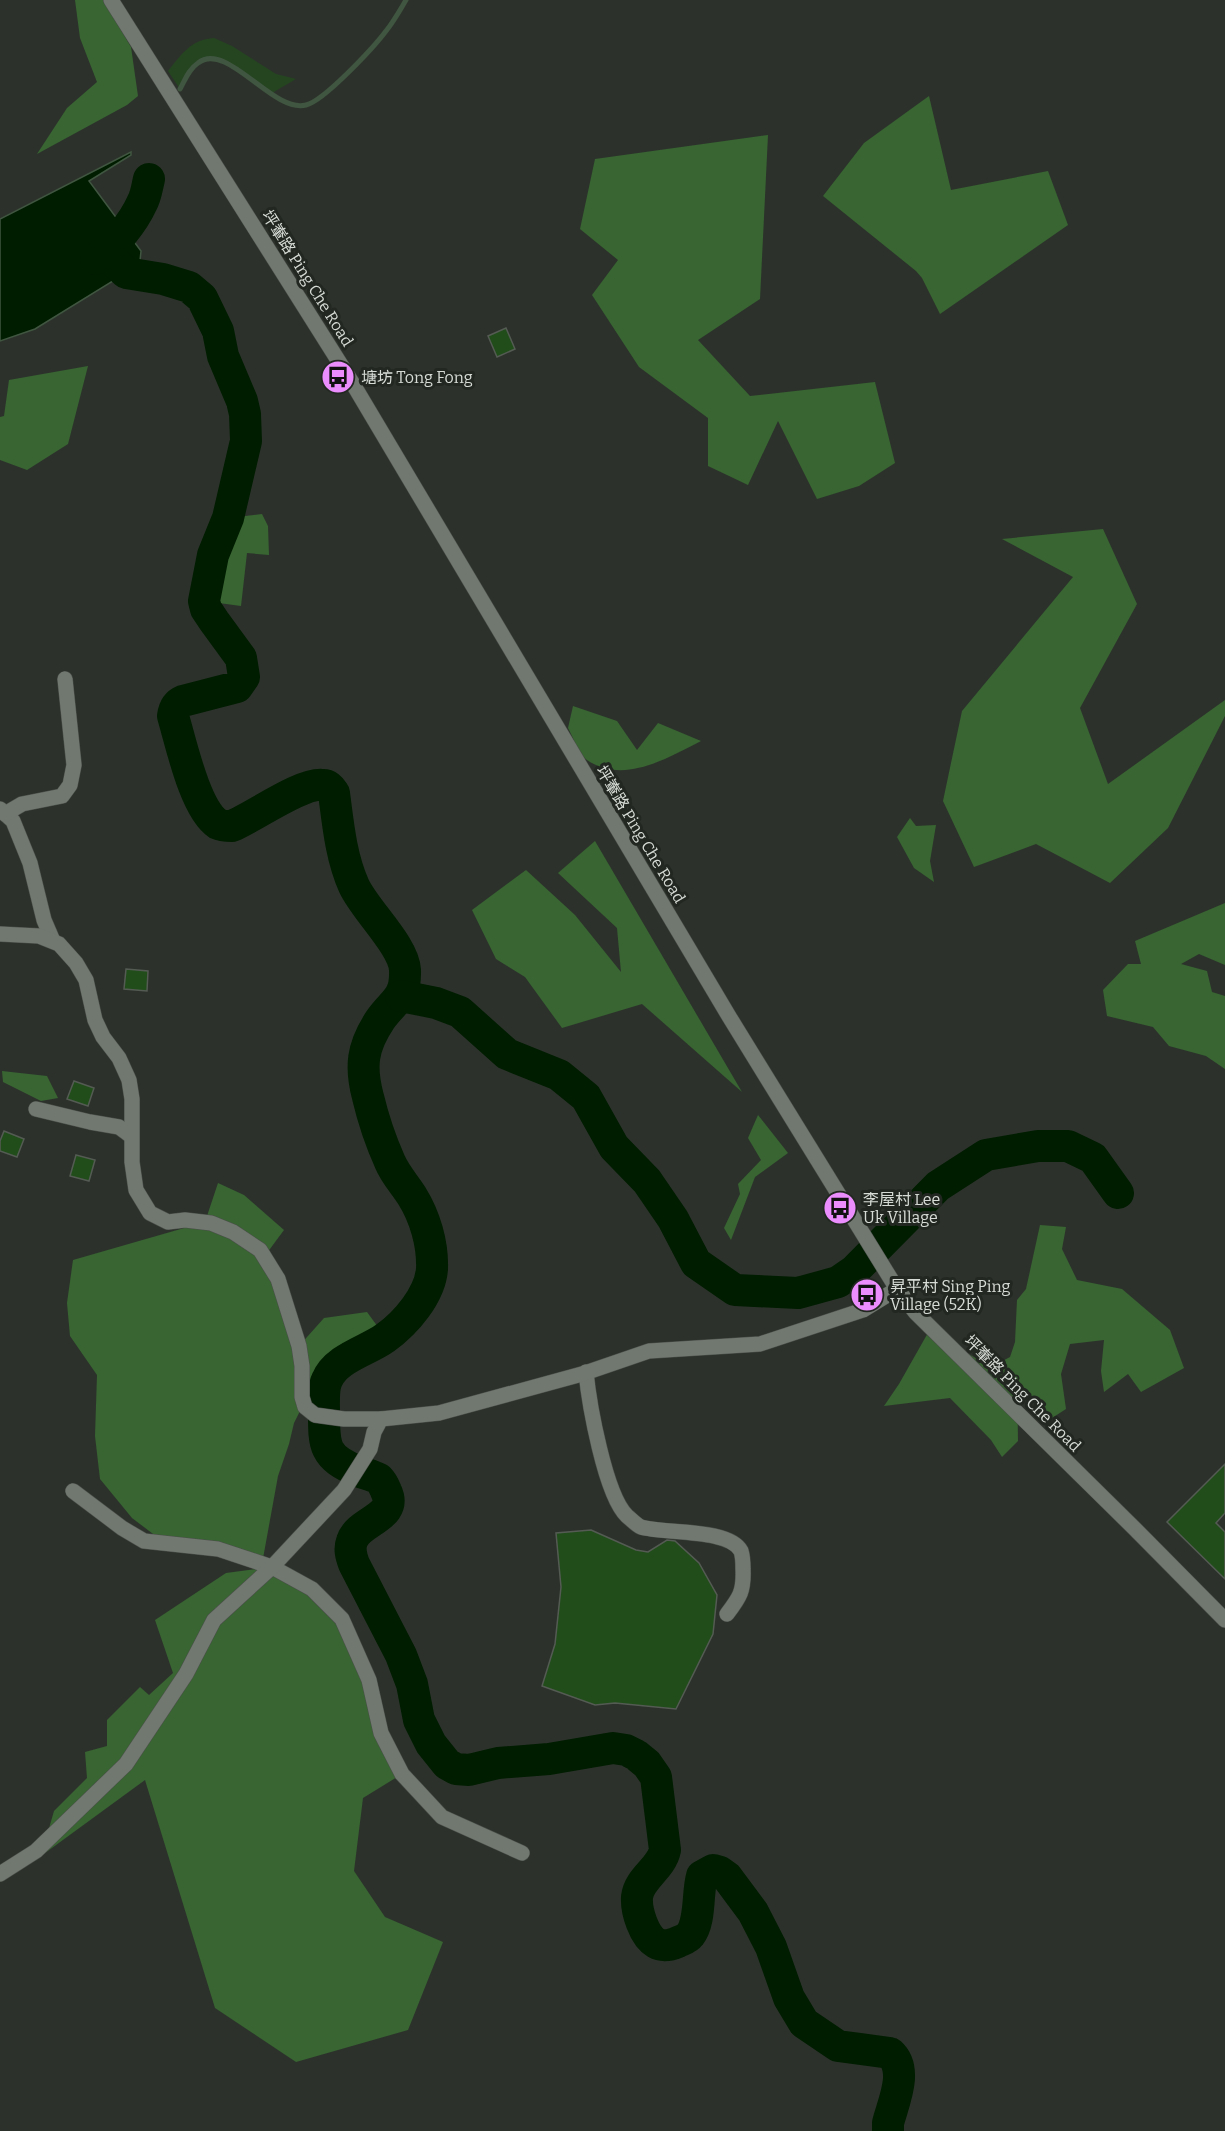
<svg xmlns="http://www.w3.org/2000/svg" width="1225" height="2131" viewBox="0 0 1225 2131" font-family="Bitter,'Noto Sans SC',serif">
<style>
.green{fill:#254521}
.forest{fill:#386532}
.water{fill:#001d00;stroke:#405640;stroke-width:1.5}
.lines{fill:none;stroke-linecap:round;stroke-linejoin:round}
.stream{stroke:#405640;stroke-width:5}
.river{stroke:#001d00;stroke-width:32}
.building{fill:#214d1b;stroke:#545b53;stroke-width:1.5}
.minor-casing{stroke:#4b4f4a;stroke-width:16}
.minor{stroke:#717870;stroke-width:15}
.labels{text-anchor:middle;stroke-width:6;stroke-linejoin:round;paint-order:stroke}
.street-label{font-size:16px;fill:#d7dbd6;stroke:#222821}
.poi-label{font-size:16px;fill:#d7dbd6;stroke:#222821;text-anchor:start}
</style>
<rect width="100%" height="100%" fill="#2c322b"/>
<path class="green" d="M214 38 232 46 276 74 296 79 272 93C255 82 218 49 198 62 189 68 185 80 180 89L168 71C182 54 190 40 214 38Z"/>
<g class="forest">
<path d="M75 0H103L131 47 138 96 127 105 37 154 67 108 97 82 80 38Z"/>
<path d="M929 96 951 190 1048 171 1068 225 940 314 922 278 916 271 823 196 864 143Z"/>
<path d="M768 135 760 299 698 340 750 396 875 382 895 463 859 486 817 499 778 421 748 485 708 466V418L639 367 592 295 618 260 580 229 595 159Z"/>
<path d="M88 366 68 444 27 470 0 460V417L4 416 9 380Z"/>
<path d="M262 514 268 526 269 555 247 553 241 606 204 601 213 555 228 518Z"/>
<path d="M1103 529 1137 604 1080 708 1108 784 1225 700V716L1168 828 1110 883 1036 844 974 867 943 801 962 711 1073 577 1002 539Z"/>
<path d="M573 706 617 721 637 750 658 723 701 741C667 758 624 785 587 760 579 755 573 737 568 728Z"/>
<path d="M910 818 916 826 936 825 930 861 934 882 914 868 897 837Z"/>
<path d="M595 841 742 1092 642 1004 562 1028 525 977 496 959 472 910 526 870 575 915 621 972 617 928 558 873Z"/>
<path d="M1225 903V965L1199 954 1181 964 1207 971 1212 992 1225 996V1069L1206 1056 1169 1046 1153 1027 1107 1016 1103 990 1128 964H1141L1135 941Z"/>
<path d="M2 1071 47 1076 58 1098 41 1101 3 1082Z"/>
<path d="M758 1115 788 1153 755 1177 731 1240 724 1228 740 1194 738 1184 761 1160 748 1138Z"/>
<path d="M218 1183 244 1195 284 1230 264 1257 299 1346 324 1318 367 1312 386 1338C369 1347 333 1362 327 1380 324 1387 325 1398 324 1405L300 1411 294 1423 289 1444 278 1476 262 1564 165 1543 132 1518 100 1479 95 1436 97 1375 70 1336 67 1303 73 1260 205 1222Z"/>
<path d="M1040 1225 1066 1227 1062 1249 1077 1280 1122 1289 1170 1330 1184 1368 1141 1392 1128 1374 1104 1392 1101 1371 1104 1340 1070 1344 1061 1374 1066 1409 1052 1418 1017 1380 1018 1441 1002 1457 991 1440 950 1398 884 1406 899 1384 929 1331 991 1367 1010 1357 1015 1342 1017 1300 1026 1289Z"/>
<path d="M272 1567 312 1589 346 1627 402 1774 363 1798 354 1871 385 1917 443 1942 408 2030 296 2062 215 2008 145 1780 41 1856 54 1811 87 1778 85 1752 107 1746V1720L140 1687 149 1695 173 1673 155 1620 226 1573Z"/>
</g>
<path class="water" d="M131 152V155L89 181 141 251 140 261 126 273 35 329 0 341V219Z"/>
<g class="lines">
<path class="stream" d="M180 89C185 80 189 69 198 63 227 40 273 114 306 105 324 101 374 47 386 31 394 21 400 10 406 0"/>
<g class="river">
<path d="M105 253 126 273 163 279 189 287 202 298 218 331 223 356 242 401 245 414 246 441 228 518 213 555 204 601 206 609 214 621 241 658 244 677 237 687 183 701C176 704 174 709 173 716 181 743 195 809 218 824 222 826 227 826 232 826 254 817 302 782 323 785 329 785 331 789 334 793 338 824 341 857 354 886 365 910 404 946 405 970 406 999 394 1000 380 1020 362 1047 360 1067 368 1097 373 1118 381 1142 390 1162 395 1174 405 1185 412 1196 425 1217 433 1244 432 1269 430 1295 406 1323 385 1338 367 1351 336 1358 327 1380 323 1388 324 1402 324 1411 324 1445 323 1457 358 1471 365 1474 372 1475 379 1479 383 1483 384 1486 386 1491 399 1518 359 1520 352 1541 349 1549 351 1556 354 1564L401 1655 412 1684 419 1720 431 1744 447 1764 456 1769 469 1770 498 1763 549 1759 613 1748 626 1750 636 1755 647 1764 656 1777 665 1850C661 1869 639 1878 637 1897 636 1911 644 1936 656 1943 663 1947 671 1945 678 1942 682 1940 687 1939 690 1935 701 1921 697 1893 702 1876L713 1870 720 1872 727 1877 753 1912 771 1947 789 1998 804 2023 838 2046 890 2053C909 2070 893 2103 888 2123V2131"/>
<path d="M96 259C114 246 133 223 142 203 146 196 147 187 149 179"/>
<path d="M401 996 436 1003 460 1012 507 1054 559 1075 586 1097 614 1147 647 1181 673 1219 696 1263 735 1290 798 1293 838 1282 854 1271 938 1186 986 1155 1038 1146H1068L1093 1158 1118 1193"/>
</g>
</g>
<g class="building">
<path d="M506 328 515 349 497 357 488 336Z"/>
<path d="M126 969 148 971 147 991 124 989Z"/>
<path d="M74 1081 94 1088 88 1106 67 1099Z"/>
<path d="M4 1131 24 1139 17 1157 0 1151V1141Z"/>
<path d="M76 1155 95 1160 89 1181 70 1176Z"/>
<path d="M1225 1464V1513L1216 1523 1225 1532V1579L1167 1522Z"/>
<path d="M591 1530 636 1550 648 1552 667 1540 675 1541 699 1563 717 1595 713 1634 676 1709 615 1703 595 1705 542 1686 555 1644 561 1587 556 1533Z"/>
</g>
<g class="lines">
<defs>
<g id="minor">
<path d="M111 0 353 384 730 1018 897 1289 916 1313 1134 1528 1225 1620"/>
<path d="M0 809 13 821 30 863 44 920 53 941"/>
<path d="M5 814 22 804 62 796 70 785 74 765 65 679"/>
<path d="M0 934 39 936 59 944 76 963 86 980 95 1020 103 1037 119 1058 129 1080 132 1099V1162L136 1190 150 1213 168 1222 185 1220 211 1223 233 1232 260 1250 278 1279 299 1346 302 1366V1397L305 1407 315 1415 344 1419H381"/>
<path d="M36 1109 90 1122 119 1127 131 1136"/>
<path d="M586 1372C589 1403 605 1495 627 1516 631 1519 636 1525 641 1527 663 1534 729 1528 741 1551 743 1557 743 1563 743 1569 744 1591 740 1597 727 1614"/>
<path d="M73 1491 122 1528 144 1541 218 1549 272 1567 312 1589 342 1619 369 1680 381 1733 402 1774 442 1817 522 1853"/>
<path d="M0 1874 36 1851 126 1764 186 1674 214 1620 272 1567 344 1490 370 1449 374 1432 381 1419 439 1413 582 1374 649 1351 760 1344 863 1310 897 1289"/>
</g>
</defs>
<use href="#minor" class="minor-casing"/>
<use href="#minor" class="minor"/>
</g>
<defs>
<symbol id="bus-disc" viewBox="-11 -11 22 22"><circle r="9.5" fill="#eb8dfc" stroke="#222821"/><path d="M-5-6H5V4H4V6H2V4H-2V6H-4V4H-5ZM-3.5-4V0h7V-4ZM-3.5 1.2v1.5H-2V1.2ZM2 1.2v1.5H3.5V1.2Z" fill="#111"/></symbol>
</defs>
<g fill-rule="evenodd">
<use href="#bus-disc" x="319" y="358" width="38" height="38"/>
<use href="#bus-disc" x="821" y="1189" width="38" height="38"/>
<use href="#bus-disc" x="848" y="1276" width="38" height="38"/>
</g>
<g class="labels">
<g class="street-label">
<text transform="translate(308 278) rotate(58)" y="6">坪輋路 Ping Che Road</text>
<text transform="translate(641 834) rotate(59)" y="6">坪輋路 Ping Che Road</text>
<text transform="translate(1023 1393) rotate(45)" y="6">坪輋路 Ping Che Road</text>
</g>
<g class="poi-label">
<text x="361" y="383">塘坊 Tong Fong</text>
<text x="863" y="1205">李屋村 Lee<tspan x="863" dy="18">Uk Village</tspan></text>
<text x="890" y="1292">昇平村 Sing Ping<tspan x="890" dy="18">Village (52K)</tspan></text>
</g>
</g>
</svg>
